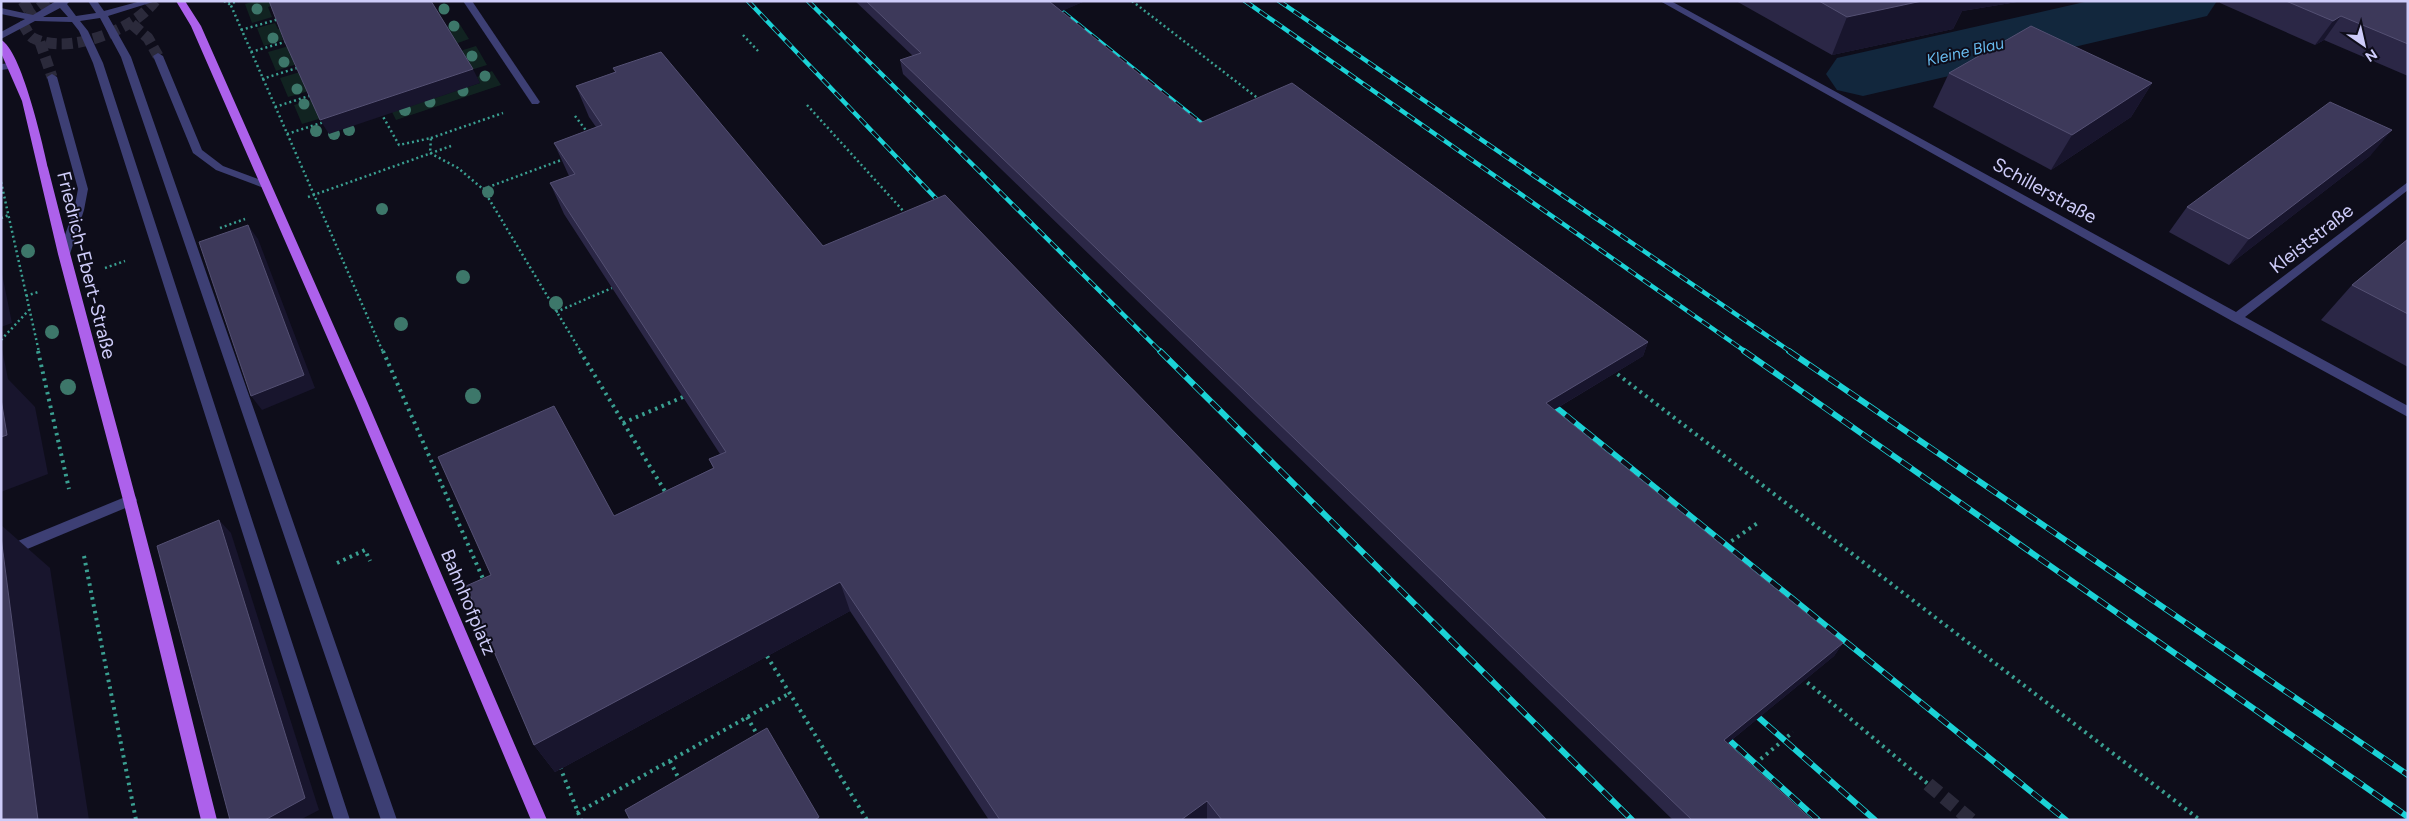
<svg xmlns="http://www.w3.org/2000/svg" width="2409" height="821" viewBox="0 0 2409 821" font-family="Figtree,sans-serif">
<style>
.green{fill:#112321}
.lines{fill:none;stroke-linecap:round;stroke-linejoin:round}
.river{fill:#12273d;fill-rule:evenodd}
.minor-tunnel-far1{stroke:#2b2a3b;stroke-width:11;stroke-dasharray:11 5;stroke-linecap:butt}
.minor-tunnel{stroke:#2b2a3b;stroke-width:14;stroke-dasharray:14 7;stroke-linecap:butt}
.path-far1{stroke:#3a9f91;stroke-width:2.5;stroke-dasharray:2 3;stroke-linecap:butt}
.path{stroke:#3a9f91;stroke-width:4;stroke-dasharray:2.5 4.5;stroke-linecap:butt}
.minor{fill:#3d3f74;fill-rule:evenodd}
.major{fill:#ad61eb;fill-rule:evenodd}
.rail-far1-casing{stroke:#1bd2d6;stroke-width:4.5}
.rail-casing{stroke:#1bd2d6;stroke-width:6}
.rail-far1{stroke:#0e0d1a;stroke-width:3;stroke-dasharray:9;stroke-linecap:butt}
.rail{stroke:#0e0d1a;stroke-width:4.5;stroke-dasharray:12;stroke-linecap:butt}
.path-bridge{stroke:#3a9f91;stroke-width:2.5;stroke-dasharray:2 3;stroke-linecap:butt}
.tree{fill:#3d776a}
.wall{fill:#2b2746}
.shaded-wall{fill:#18152d}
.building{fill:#3d395a;stroke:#545073}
.labels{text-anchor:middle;stroke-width:4;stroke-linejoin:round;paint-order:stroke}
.far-water-label{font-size:16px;font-style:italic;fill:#67b9ec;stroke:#0e0d1a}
.street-label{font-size:19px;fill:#ceccf9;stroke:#0e0d1a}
</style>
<rect width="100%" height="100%" fill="#0e0d1a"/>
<g class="green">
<path d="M255 1H286L268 7 272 17 252 23 245 4Z"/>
<path d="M318 17 320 23 281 34 283 40 264 46 257 28 275 23 278 29Z"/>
<path d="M459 23 469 39 455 44 446 27Z"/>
<path d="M289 46 297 64 276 71 268 52Z"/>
<path d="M476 46 487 65 471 70 460 51Z"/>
<path d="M492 71 501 85 396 120 392 112 480 83 477 77Z"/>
<path d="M300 72 309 91 288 97 280 78Z"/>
<path d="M313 99 322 118 302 124 294 105Z"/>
</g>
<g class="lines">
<path class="river" d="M2089 1H2217L2207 16 1863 96 1837 90 1826 74 1837 58Z"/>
<g class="minor-tunnel-far1">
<path d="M23 1 31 14"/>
<path d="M48 1 31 14 24 26C27 30 29 36 33 38 67 56 134 30 155 1"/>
<path d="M132 24 148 38 158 56"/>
<path d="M40 42 52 77"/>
</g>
<path class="minor-tunnel" d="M1928 784 1971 820"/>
<g class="path-far1">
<path d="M224 1 229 4 238 1"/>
<path d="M229 1 383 352"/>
<path d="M1132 1 1260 100"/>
<path d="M241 30 279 19"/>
<path d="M251 52 288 41"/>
<path d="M262 79 300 67"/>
<path d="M807 105 906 214"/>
<path d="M275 107 312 95"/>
<path d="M381 113 399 145 431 138 430 153"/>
<path d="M575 116 588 133"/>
<path d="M287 134 324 122"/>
<path d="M431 138 503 113"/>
<path d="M430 153 458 168 483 189 581 352"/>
<path d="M1 182 39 352"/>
<path d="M483 189 564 159"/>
<path d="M308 197 451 146"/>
<path d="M1 218 9 215"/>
<path d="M220 228 245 219"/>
<path d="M105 268 125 261"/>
<path d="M26 296 38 292"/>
<path d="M556 312 612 288"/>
<path d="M1 340 29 310"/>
</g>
<g class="path">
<path d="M38 351 69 489"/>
<path d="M383 351 484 581"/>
<path d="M580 351 666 493"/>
<path d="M1612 370 2200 820"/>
<path d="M623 423 683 397"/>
<path d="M1720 549 1759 522"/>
<path d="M84 556 136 820"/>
<path d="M337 563 365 550 370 561"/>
<path d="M767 656 867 820"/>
<path d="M1802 678 1928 784"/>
<path d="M747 717 758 736"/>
<path d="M670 761 680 781"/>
<path d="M560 767 581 820"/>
<path d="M1750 768 1793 732"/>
<path d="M577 813 790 693"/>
</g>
<g class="minor">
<path d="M56 1H70L67 4 76 16 96 13 88 1H97L104 11 141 1H156L108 16 131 57 397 820H381L121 57 100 18 80 21 88 31 103 63 350 820H334L93 63 79 31 72 22 35 21 1 39V32L25 19 1 14V8L33 15ZM60 8 68 17H43Z"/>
<path d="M463 1H472L540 102 538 104H532Z"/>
<path d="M1660 1H1671L2236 312 2408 182V190L2245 317 2408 406V417L2232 321Z"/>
<path d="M158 53 163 56 202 150 223 166 269 183V187H261L216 170 193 153 153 56Z"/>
<path d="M13 63 18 66 16 68 1 70V64Z"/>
<path d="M52 74 57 77 88 189 84 210 70 254 64 258 58 254 74 210 78 189 47 77Z"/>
<path d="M130 495 135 496 137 500 135 504 1 560V548Z"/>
</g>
<g class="major">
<path d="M176 1H185L201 26 367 401 547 820H531L355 401 191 26Z"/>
<path d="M1 40C21 49 43 145 48 168 76 279 107 389 136 499 165 606 190 713 217 820H201L123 500 58 254 22 101 1 53Z"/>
</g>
<defs>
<g id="rail-far1">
<path d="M748 1 946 209"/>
<path d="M808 1 1161 352"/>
<path d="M1049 1 1211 131"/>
<path d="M1245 1 1746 352"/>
<path d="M1279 1 1791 352"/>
</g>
<g id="rail">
<path d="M1160 351 1632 820"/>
<path d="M1744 351 2408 817"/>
<path d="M1789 351 2408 775"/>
<path d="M1547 400 2066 820"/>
<path d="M1749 709 1875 820"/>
<path d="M1719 731 1818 820"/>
</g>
</defs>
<use href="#rail-far1" class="rail-far1-casing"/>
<use href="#rail" class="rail-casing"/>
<use href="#rail-far1" class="rail-far1"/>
<use href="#rail" class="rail"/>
<path class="path-bridge" d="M743 35 758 51"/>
</g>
<g class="tree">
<circle cx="257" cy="9" r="5.5"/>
<circle cx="444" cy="9" r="5.5"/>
<circle cx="454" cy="26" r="5.5"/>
<circle cx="273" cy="38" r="5.5"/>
<circle cx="472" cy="56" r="5.5"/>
<circle cx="284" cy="62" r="5.5"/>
<circle cx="485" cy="76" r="5.5"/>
<circle cx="297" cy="89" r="5.5"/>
<circle cx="463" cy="91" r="5.5"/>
<circle cx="430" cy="102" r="5.5"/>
<circle cx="304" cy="104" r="5.5"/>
<circle cx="405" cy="110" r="6"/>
<circle cx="349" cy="130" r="6"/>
<circle cx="316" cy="131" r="6"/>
<circle cx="334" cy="134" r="6"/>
<circle cx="488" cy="192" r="6"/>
<circle cx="382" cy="209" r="6"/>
<circle cx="28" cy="251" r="7"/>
<circle cx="463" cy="277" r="7"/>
<circle cx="556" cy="303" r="7"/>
<circle cx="401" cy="324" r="7"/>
<circle cx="52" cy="332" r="7"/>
<circle cx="68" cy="387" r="8"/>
<circle cx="473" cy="396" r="8"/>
</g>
<g class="wall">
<path d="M855 1H1085L1061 11 1200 123 1648 342 1643 356 1554 410 1843 643 1834 656 1728 743 1812 820H1673L903 74 900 60 913 56Z"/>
<path d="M1736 1H2023L1962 11 1953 29 1832 55Z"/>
<path d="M2220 1H2408V76L2324 40 2315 45 2220 3Z"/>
<path d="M613 68 823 246 1547 820H989L850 611 555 772 534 745 614 516 713 468 709 459 720 454 564 214 550 183 569 176 554 143 596 127 589 117 576 86 615 72Z"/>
<path d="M1949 73 2152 83 2131 117 2051 170 1933 107Z"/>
<path d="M2371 155 2229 265 2169 232 2187 207Z"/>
<path d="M2408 239V367L2321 320 2352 285Z"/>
</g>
<g class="shaded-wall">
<path d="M1052 1H1085L1051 16 1050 2Z"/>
<path d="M1922 1H2023L1962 11 1953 29 1832 55 1847 17Z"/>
<path d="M2341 16 2324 40 2315 45 2333 21Z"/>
<path d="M473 69 480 83 329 134 320 120Z"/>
<path d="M2152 83 2131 117 2051 170 2072 135Z"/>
<path d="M2392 130 2371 155 2229 265 2249 239Z"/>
<path d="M248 225 258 239 315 388 262 410 251 396Z"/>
<path d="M1 269 12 323 1 327Z"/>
<path d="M1648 342 1643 356 1542 417 1546 403Z"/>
<path d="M1 344 8 379 35 407 48 474 1 492Z"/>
<path d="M219 520 231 533 319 810 300 820H265Z"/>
<path d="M1 525 50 568 89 820H38L1 537Z"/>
<path d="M840 582 850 611 555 772 534 745Z"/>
<path d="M1843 643 1834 656 1717 752 1724 740Z"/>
<path d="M1207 801V820H1181Z"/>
</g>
<g class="building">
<path d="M269 1H431L473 69 320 120 284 40Z"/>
<path d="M866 1H1052L1050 2 1200 123 1292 83 1648 342 1546 403 1843 643 1724 740 1812 820H1692L900 60 921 53Z"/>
<path d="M1819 1H1922L1847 17Z"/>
<path d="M2286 1H2408V44L2341 16 2333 21Z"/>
<path d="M2031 26 2152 83 2072 135 1949 73Z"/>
<path d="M661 52 823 246 945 195 1414 680 1547 820H1222L1207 801 1181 820H1000L840 582 534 745 466 586 491 575 438 457 554 406 614 516 714 468 709 459 726 452 550 183 575 174 554 143 602 125 576 86 616 72 613 68Z"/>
<path d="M2330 102 2392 130 2249 239 2187 207Z"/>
<path d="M248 225 304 375 251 396 199 242Z"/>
<path d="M2408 239V314L2352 285Z"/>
<path d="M1 399 7 435 1 437Z"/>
<path d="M219 520 305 798 265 820H230L157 546Z"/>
<path d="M1 537 38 820H1Z"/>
<path d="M767 728 819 817 815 820H630L625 810Z"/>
</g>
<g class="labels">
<g class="far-water-label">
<text transform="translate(1965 51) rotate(-13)" y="6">Kleine Blau</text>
</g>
<g class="street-label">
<text transform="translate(2045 190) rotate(29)" y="7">Schillerstraße</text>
<text transform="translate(2311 238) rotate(-38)" y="7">Kleiststraße</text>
<text transform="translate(87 265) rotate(76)" y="7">Friedrich-Ebert-Straße</text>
<text transform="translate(469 602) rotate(67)" y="7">Bahnhofplatz</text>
</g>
</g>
<rect width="2409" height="821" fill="none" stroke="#ceccf9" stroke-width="5"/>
<g transform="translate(2364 45) rotate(146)" stroke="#0e0d1a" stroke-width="4" paint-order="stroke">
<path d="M0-4L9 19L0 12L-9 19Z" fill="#ceccf9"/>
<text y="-8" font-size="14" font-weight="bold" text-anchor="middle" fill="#ceccf9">N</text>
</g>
</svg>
